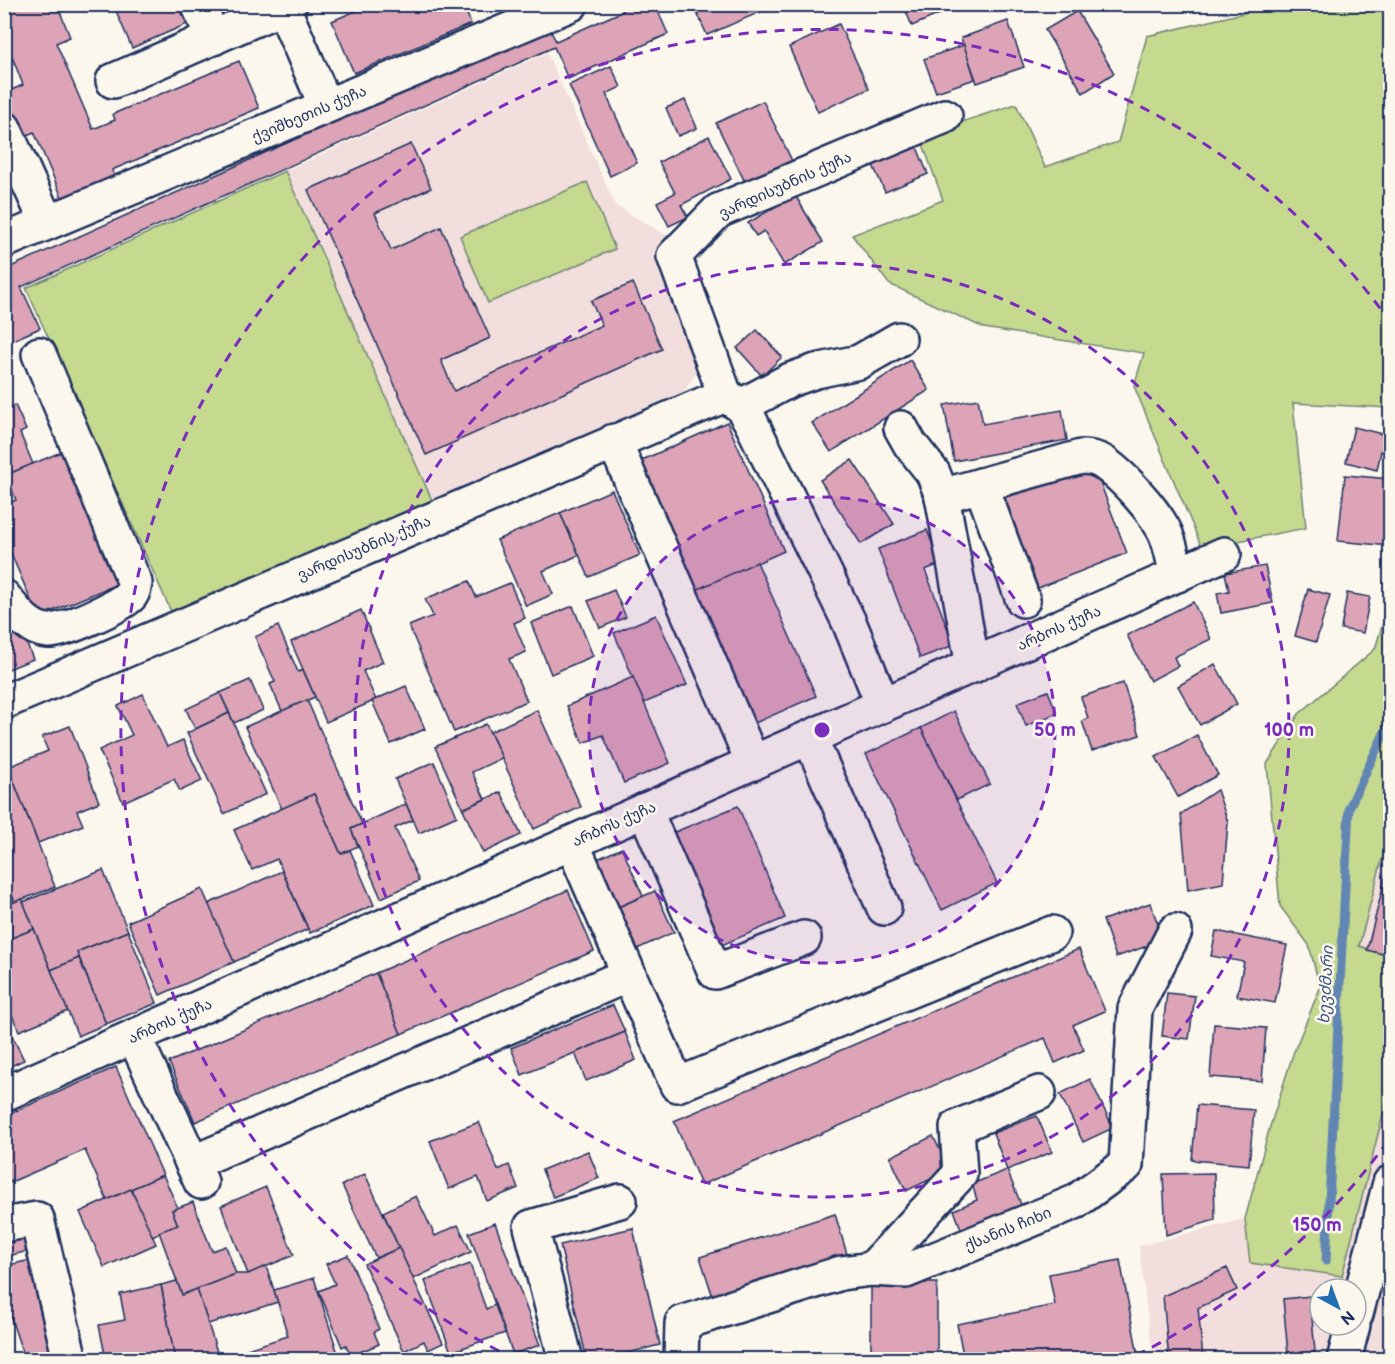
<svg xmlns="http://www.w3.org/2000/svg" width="1395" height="1364" viewBox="0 0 1395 1364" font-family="'Balsamiq Sans','Noto Sans Georgian',sans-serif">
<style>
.built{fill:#f2dedc;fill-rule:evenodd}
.green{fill:#c5d98f;stroke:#708476;stroke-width:1.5}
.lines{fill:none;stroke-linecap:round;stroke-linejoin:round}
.stream{stroke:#6286b3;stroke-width:9}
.building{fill:#dca4b6;stroke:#1b2f5e;stroke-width:1.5}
.minor-casing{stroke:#1b2f5e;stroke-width:38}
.minor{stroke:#fbf7ec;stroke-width:33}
.ring{fill:none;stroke:#7b2cbf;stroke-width:3;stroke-dasharray:10 8}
.labels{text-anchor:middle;stroke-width:5;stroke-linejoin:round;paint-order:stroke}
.street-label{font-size:15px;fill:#1b2f5e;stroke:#fbf7ec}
.water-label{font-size:16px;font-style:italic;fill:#385382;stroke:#fbf7ec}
.centre{fill:#7b2cbf;stroke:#fbf7ec;stroke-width:3}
.ring-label{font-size:18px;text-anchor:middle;font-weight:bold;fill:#7b2cbf;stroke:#fbf7ec;stroke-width:5;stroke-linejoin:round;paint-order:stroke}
</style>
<rect width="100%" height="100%" fill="#fbf7ec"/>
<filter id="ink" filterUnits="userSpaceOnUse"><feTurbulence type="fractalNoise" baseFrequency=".0167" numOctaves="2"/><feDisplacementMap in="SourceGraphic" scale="12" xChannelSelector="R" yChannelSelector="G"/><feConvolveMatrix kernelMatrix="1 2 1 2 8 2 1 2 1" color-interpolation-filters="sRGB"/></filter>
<g filter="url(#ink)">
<g class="built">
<path d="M547 53 615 205 674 240 700 366 684 391 432 500 285 171Z"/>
<path d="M1390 830V956L1359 946Z"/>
<path d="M1390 1087V1359H1153L1139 1246 1245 1219 1251 1263 1342 1276ZM1320 1289H1356V1325H1320Z"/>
</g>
<g class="green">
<path d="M1277 5H1390V408L1293 403 1306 528 1202 548 1134 386 1144 353 984 328 889 284 852 235 943 200 920 136 1016 104 1045 167 1118 142 1147 36Z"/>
<path d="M285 171 432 500 173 616 26 288Z"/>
<path d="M587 182 615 249 488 303 460 236Z"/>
<path d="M1390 603V830L1359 946 1390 956V1087L1342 1276 1250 1263 1245 1219 1269 1130 1293 1054 1320 988 1309 945 1280 906 1267 764 1299 714 1375 649 1388 606Z"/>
</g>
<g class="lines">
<path class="stream" d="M1326 1261 1349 808 1390 721"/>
</g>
<g class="building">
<path d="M20 4H57L70 37 56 43 93 129 115 120 113 114 239 61 259 108 112 170 116 180 64 202 34 132 15 140 4 115V93L23 85 13 59 4 63V11Z"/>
<path d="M113 4H178L187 24 132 48Z"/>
<path d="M372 4H489L467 14 471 24 354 73 332 21Z"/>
<path d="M620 4H655L668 34 568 79 554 47 21 287 40 328 4 344V270L548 26 556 41 623 11Z"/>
<path d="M693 4H774V6L707 35Z"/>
<path d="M903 4H938L942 13 912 26Z"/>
<path d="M1077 11 1114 73 1083 93 1045 30Z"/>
<path d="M1008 21 1024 67 977 83 961 38Z"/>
<path d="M839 24 869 89 818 112 789 47Z"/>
<path d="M964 45 975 79 936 92 924 59Z"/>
<path d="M611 66 621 87 606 94 637 163 610 176 569 85Z"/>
<path d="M685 100 697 128 678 136 666 108Z"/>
<path d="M763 101 795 167 749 190 716 123Z"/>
<path d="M709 136 731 179 681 205 688 217 669 226 657 202 675 193 659 162Z"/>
<path d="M411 144 431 188 375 213 391 250 441 227 490 338 441 360 454 391 602 325 591 301 633 283 662 349 426 455 308 190Z"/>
<path d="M916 145 928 174 885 192 872 163Z"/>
<path d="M795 195 823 242 784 265 764 231 756 236 748 223Z"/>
<path d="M757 330 782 357 762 376 737 348Z"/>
<path d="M910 360 929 390 831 452 812 423Z"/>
<path d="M978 399 983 424 1062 410 1067 440 954 461 944 405Z"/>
<path d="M4 400 8 408 15 405 26 430 20 433 33 464 4 476Z"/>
<path d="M727 422 784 551 696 590 640 461Z"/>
<path d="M1354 427 1390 436 1388 453 1381 451 1377 470 1346 462Z"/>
<path d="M61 452 117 584 38 617 4 537V505L16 500 6 475Z"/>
<path d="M852 460 894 524 861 544 820 480Z"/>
<path d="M1093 464 1127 553 1038 588 1003 498Z"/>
<path d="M1345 475 1390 479V546L1338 541Z"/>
<path d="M612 490 640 555 589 577 560 513Z"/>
<path d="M560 513 579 555 543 571 553 594 526 606 497 540Z"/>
<path d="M927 530 940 564 925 570 954 645 920 658 878 549Z"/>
<path d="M757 562 816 696 755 723 696 590Z"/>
<path d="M1265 566 1273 603 1221 613 1217 593 1229 591 1225 573Z"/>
<path d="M469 581 476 597 510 583 525 618 514 623 526 652 509 659 527 701 454 732 409 626 433 616 425 599Z"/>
<path d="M1308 589 1330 595 1316 642 1295 636Z"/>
<path d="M614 590 626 617 600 628 588 601Z"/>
<path d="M1347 593 1370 597 1363 633 1341 629Z"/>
<path d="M1193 602 1211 639 1174 657 1178 666 1150 681 1127 635Z"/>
<path d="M573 606 593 656 551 674 531 623Z"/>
<path d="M361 610 383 662 363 671 376 700 326 722 291 642Z"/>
<path d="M656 615 687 685 644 703 614 633Z"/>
<path d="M278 626 298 672 303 670 315 697 282 711 270 684 275 682 255 637Z"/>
<path d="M21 629 33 659 4 671V636Z"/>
<path d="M1215 664 1237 704 1200 725 1178 686Z"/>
<path d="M633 677 670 763 624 783 603 735 583 743 567 706Z"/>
<path d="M250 680 263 710 234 723 220 693Z"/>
<path d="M1123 683 1140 735 1092 751 1082 721 1088 718 1081 697Z"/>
<path d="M406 686 425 729 391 744 372 701Z"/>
<path d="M1048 691 1057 713 1026 726 1017 703Z"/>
<path d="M220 693 229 713 195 729 186 709Z"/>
<path d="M143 694 167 747 183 740 202 781 180 791 174 779 123 802 99 750 132 735 118 706Z"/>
<path d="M307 700 362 824 351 829 358 846 341 854 314 794 282 809 245 727Z"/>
<path d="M537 710 581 807 534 829 490 732Z"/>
<path d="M954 711 990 784 957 800 921 728Z"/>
<path d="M229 713 266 794 224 814 187 733Z"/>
<path d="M486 724 502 758 472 772 485 799 463 809 435 747Z"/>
<path d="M70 726 99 802 77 811 83 825 38 843 8 767 48 751 42 737Z"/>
<path d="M921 728 997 883 942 910 866 754Z"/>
<path d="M1197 735 1218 775 1178 797 1156 757Z"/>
<path d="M434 762 457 816 419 833 395 779Z"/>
<path d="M10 772 55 887 15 902 4 876V774Z"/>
<path d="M1217 790 1228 822 1223 883 1188 890 1181 814Z"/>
<path d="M501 792 521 835 483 853 463 809Z"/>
<path d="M314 794 341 854 350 850 374 905 310 933 277 859 252 870 234 830Z"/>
<path d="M406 804 413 820 395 828 419 881 381 898 351 829Z"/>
<path d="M738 806 785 918 717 947 670 834Z"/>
<path d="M622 848 643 896 614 909 593 861Z"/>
<path d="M1390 859V956L1367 950Z"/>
<path d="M103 870 128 931 77 952 79 958 51 970 23 902Z"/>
<path d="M282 871 308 929 234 962 208 904Z"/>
<path d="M4 876 15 902 4 906Z"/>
<path d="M202 889 234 962 160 995 128 922Z"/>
<path d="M568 890 594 951 401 1034 376 973Z"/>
<path d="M655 891 674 932 633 951 614 909Z"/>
<path d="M22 899 34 929 4 941V906Z"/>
<path d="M1150 903 1164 940 1116 957 1103 920Z"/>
<path d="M34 929 68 1011 19 1031 4 997V941Z"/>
<path d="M128 931 157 1003 106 1024 77 952Z"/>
<path d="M1216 931 1287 945 1275 1003 1237 996 1244 962 1211 956Z"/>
<path d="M1079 949 1105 1011 1073 1025 1084 1050 1055 1063 1045 1038 701 1185 674 1121Z"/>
<path d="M79 958 106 1024 78 1036 51 970Z"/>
<path d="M376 973 401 1034 195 1122 169 1062Z"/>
<path d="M1167 993 1195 996 1189 1039 1162 1036Z"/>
<path d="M613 1005 625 1032 522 1075 511 1048Z"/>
<path d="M4 1019 24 1060 4 1069Z"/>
<path d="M1214 1024 1266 1028 1262 1081 1210 1077Z"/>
<path d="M625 1032 636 1060 586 1081 575 1053Z"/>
<path d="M116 1067 163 1175 107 1200 85 1150 4 1185V1116Z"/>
<path d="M1090 1079 1113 1128 1083 1142 1060 1094Z"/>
<path d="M1197 1105 1254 1110 1249 1165 1192 1160Z"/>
<path d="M1037 1116 1052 1152 1007 1170 993 1133Z"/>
<path d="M479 1122 498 1170 509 1165 518 1188 487 1201 478 1177 449 1189 430 1141Z"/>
<path d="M933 1136 950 1170 906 1191 890 1157Z"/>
<path d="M588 1151 599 1178 553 1197 542 1170Z"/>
<path d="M1007 1170 1025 1214 964 1237 954 1210 977 1200 972 1184Z"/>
<path d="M1214 1173 1215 1220 1166 1235 1163 1174Z"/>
<path d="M365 1174 399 1248 376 1258 342 1185Z"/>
<path d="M163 1175 178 1208 172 1210 178 1225 152 1236 131 1189Z"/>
<path d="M266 1187 294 1255 248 1274 221 1206Z"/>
<path d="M131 1189 156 1244 104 1267 80 1212Z"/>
<path d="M416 1196 435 1236 458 1225 471 1252 413 1279 383 1212Z"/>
<path d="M193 1202 212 1251 226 1246 236 1274 182 1295 159 1232 178 1225 172 1210Z"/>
<path d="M835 1214 847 1254 713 1297 700 1257Z"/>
<path d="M495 1223 540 1345 513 1354 469 1233Z"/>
<path d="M633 1228 660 1345 599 1360H587L560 1245Z"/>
<path d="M4 1233 26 1234 32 1250 4 1257Z"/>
<path d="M399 1248 443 1343 428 1350 424 1341 404 1351 364 1264Z"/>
<path d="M348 1255 379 1329 374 1332 379 1344 351 1356 346 1345 342 1347 319 1291 335 1284 326 1264Z"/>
<path d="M31 1260 52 1360H25L4 1298V1266Z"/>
<path d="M1120 1260 1139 1360H964L957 1324 1055 1305 1049 1274Z"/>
<path d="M470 1264 486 1309 495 1305 505 1333 451 1352 425 1281Z"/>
<path d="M266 1266 278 1302 208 1324 197 1289 236 1274H248Z"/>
<path d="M1227 1268 1237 1290 1198 1308 1203 1358 1169 1360 1163 1296Z"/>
<path d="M314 1278 340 1360H175L161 1285 177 1281 182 1295 197 1289 219 1358 288 1336 274 1290Z"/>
<rect x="871" y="1283" width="66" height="77"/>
<path d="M161 1285 175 1360H106L99 1325 125 1320 120 1294Z"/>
<path d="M1310 1296 1315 1352 1288 1354 1283 1299Z"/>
</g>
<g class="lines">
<defs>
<g id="minor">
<path d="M198 4 213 38"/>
<path d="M283 7 326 106"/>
<path d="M113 81 290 4"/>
<path d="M4 128 47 223"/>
<path d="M4 241 571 4"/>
<path d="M725 395 674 256 718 211 945 116"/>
<path d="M741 406 790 380 816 371 859 362 899 339"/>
<path d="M901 428 910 444 933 473 942 496"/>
<path d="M614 441 753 763"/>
<path d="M981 485 1023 600"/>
<path d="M4 597C15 611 29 630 48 631 61 633 120 606 130 596 133 593 134 588 135 583L39 354"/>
<path d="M973 666 942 496 1081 457C1089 457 1097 458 1104 463 1124 477 1152 508 1164 530 1171 543 1173 561 1177 575"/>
<path d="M4 702 725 395 741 406 751 422 849 622 883 705"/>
<path d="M810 738 884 908"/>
<path d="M645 810 715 972 804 938"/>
<path d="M572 843 677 1085 1052 933"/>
<path d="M134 1036 201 1182"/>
<path d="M4 1094 1224 554"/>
<path d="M192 1163 628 975"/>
<path d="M4 1225 37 1219 70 1360"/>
<path d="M872 1269 960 1174 957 1127 1039 1093"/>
<path d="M1356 1314 1390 1183"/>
<path d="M566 1360 531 1227 620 1201"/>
<path d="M681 1360 682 1323 841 1273 872 1269 906 1271 1075 1202 1126 1165 1135 1009 1175 931"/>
<path d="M1344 1360 1353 1325"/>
</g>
</defs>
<use href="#minor" class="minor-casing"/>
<use href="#minor" class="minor"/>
</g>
</g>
<circle cx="822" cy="730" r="233" fill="#7b2cbf" fill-opacity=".12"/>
<g class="ring">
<circle cx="822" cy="730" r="233"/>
<circle cx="822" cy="730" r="467"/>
<path d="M1388 1141A700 700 0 0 1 1129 1359M515 1359A700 700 0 1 1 1388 319"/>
</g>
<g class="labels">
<g class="street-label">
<text transform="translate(309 114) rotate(-23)" y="5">ქვიშხეთის ქუჩა</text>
<text transform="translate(785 185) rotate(-24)" y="5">ვარდისუბნის ქუჩა</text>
<text transform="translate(364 548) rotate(-23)" y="5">ვარდისუბნის ქუჩა</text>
<text transform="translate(1059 628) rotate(-24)" y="5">არბოს ქუჩა</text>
<text transform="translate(614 824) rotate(-24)" y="5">არბოს ქუჩა</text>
<text transform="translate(170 1021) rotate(-24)" y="5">არბოს ქუჩა</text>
<text transform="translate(1008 1229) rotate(-22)" y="5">ქსანის ჩიხი</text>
</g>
<g class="water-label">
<text transform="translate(1325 985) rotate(-87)" y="6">ხევძმარი</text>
</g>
</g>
<circle cx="822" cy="730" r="9" class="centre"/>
<g class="ring-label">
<text x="1055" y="736">50 m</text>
<text x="1289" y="736">100 m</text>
<text x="1317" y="1231">150 m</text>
</g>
<rect width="1395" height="1364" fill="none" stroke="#fbf7ec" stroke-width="24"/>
<rect x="12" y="12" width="1371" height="1340" fill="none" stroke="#1b2f5e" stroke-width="2" filter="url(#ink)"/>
<g transform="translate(1338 1307) rotate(139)"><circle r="28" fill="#fbf7ec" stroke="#a1a7b3" stroke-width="1.5"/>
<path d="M0-4.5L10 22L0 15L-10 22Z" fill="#1f6fb2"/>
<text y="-9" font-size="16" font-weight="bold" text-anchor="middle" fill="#1b2f5e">N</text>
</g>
</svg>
